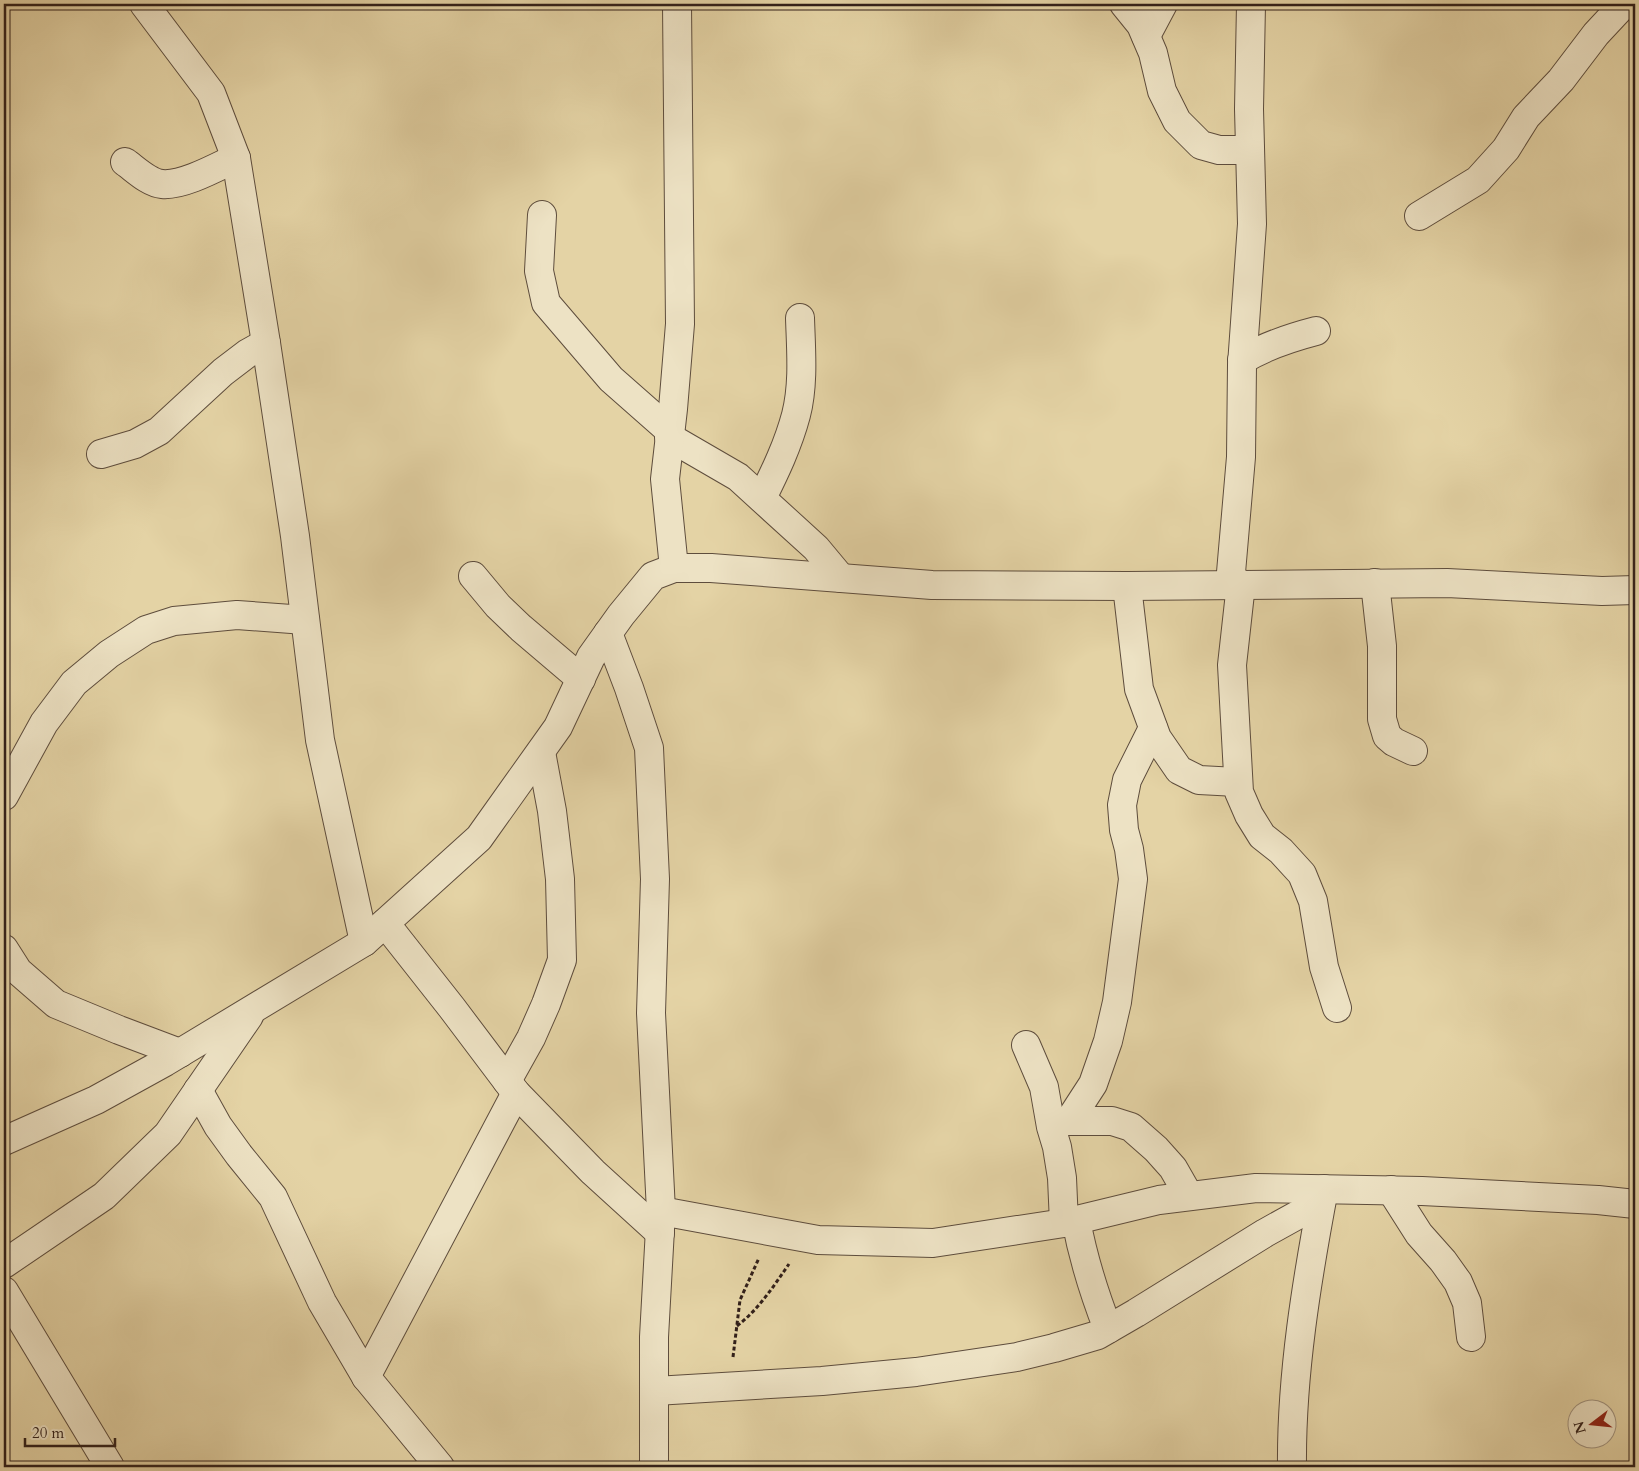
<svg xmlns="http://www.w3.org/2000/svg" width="1639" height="1471" viewBox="0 0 1639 1471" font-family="Cardo,serif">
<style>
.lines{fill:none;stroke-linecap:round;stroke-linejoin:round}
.minor-casing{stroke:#5e4d3d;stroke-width:30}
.path{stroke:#32201a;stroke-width:3;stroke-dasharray:4 2.5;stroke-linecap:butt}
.minor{stroke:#ede2c4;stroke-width:28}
</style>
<rect width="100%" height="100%" fill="#e4d3a5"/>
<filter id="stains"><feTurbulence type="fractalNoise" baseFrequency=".004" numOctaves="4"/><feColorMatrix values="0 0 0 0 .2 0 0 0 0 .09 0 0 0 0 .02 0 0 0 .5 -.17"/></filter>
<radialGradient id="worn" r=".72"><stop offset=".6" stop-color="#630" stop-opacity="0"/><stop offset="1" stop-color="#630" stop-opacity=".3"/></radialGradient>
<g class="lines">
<defs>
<g id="minor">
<path d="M144 4 211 93 236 158 266 343 295 536 320 740 364 942"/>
<path d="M1124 4 1141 25 1153 53 1162 91 1177 121 1201 145 1219 150H1250"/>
<path d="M1146 36 1163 4"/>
<path d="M125 162C135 169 149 183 162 184 183 186 217 167 236 158"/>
<path d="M542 215 539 271 546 303 611 379 670 431"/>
<path d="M1419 216 1478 180 1506 149 1526 117 1561 80 1596 34 1624 4"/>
<path d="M1242 360C1265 346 1289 338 1316 331"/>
<path d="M669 437 738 477 816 548 841 578"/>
<path d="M101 454 135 444 159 431 223 372 248 353 266 343"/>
<path d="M762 498C775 472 788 445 796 415 804 384 801 350 800 318"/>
<path d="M674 568 665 479 673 409 680 324 677 4"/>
<path d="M473 576 498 606 521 628 581 679"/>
<path d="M1375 583 1382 646V719L1387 736 1394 742 1413 751"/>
<path d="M1230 584 1241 457 1242 365 1252 224 1249 109 1251 4"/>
<path d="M1241 584 1232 665 1239 792 1249 815 1262 836 1281 851 1302 874 1313 901 1324 967 1337 1008"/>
<path d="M1127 586 1139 689 1157 738 1179 770 1199 780 1237 782"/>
<path d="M608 633 629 688 649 748 655 879 651 1013 661 1211 654 1337V1467"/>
<path d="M4 796 44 723 74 683 109 654 146 630 174 621 237 615 305 620"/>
<path d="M385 923 452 1008 516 1093 593 1172 660 1233"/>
<path d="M4 949 18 971 56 1004 119 1030 180 1053"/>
<path d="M1026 1045 1044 1087 1051 1127 1057 1147 1062 1178 1064 1223"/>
<path d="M507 1081 531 1038 546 1004 562 960 560 879 552 811 541 752"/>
<path d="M198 1090 218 1126 239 1155 273 1197 322 1302 366 1377 440 1467"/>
<path d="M1054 1121H1112L1131 1127 1156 1149 1173 1168 1189 1196"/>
<path d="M1069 1121 1093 1084 1108 1041 1117 1002 1133 879 1129 849 1124 830 1122 805 1127 780 1153 728"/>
<path d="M4 1141 96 1100 165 1062 364 942 479 838 558 727 591 657 621 615 653 576 674 568H711L932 585 1127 586 1447 583 1602 591 1635 590"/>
<path d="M1391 1190 1419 1234 1443 1261 1458 1282 1467 1303 1471 1337"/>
<path d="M661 1211 818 1240 933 1243 1064 1223 1159 1200 1256 1188 1422 1191 1598 1200 1635 1204"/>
<path d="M1076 1220C1083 1258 1094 1293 1108 1329"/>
<path d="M4 1264 104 1196 168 1134 249 1016"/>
<path d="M4 1291 110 1467"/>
<path d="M366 1377 516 1093"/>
<path d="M655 1391 822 1381 916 1372 1017 1357 1054 1348 1098 1335 1136 1313 1265 1233 1321 1202"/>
<path d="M1292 1467C1291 1375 1307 1279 1324 1189"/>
</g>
</defs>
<use href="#minor" class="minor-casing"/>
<g class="path">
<path d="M737 1326C759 1309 773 1287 789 1264"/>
<path d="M733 1357 740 1300 759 1258"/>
</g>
<use href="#minor" class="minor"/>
</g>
<rect width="1639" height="1471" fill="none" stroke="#e4d3a5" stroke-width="20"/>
<rect x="5" y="5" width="1629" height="1461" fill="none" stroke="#32201a" stroke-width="2.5"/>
<rect x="10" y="10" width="1619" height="1451" fill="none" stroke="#32201a"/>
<g transform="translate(1592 1424) rotate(254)"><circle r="24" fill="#ede2c4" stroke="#a29480"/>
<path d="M0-4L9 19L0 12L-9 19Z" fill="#8f2418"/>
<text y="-8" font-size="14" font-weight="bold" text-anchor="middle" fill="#32201a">N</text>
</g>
<path d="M25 1438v8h90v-8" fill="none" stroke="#32201a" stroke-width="2.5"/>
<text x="32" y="1438" font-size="15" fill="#32201a" stroke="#ede2c4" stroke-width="4" paint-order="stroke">20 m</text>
<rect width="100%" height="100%" filter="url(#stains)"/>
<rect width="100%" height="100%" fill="url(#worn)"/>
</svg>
